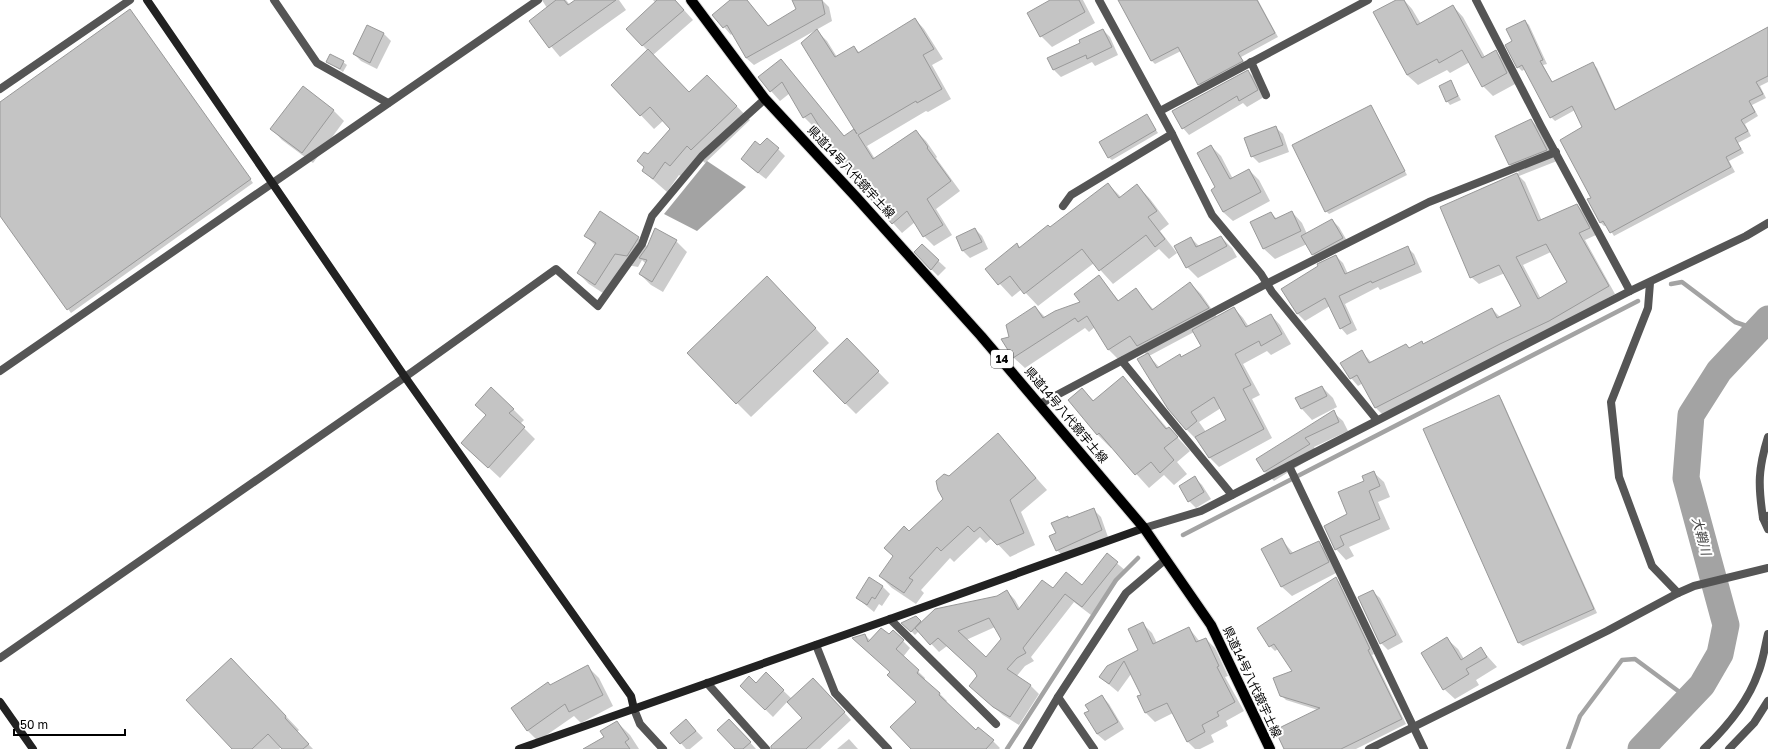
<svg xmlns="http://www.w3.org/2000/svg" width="1768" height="749" viewBox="0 0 1768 749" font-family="'Golos Text','Noto Sans JP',sans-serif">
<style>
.water{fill:#a3a3a3}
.shadow{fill:#0003;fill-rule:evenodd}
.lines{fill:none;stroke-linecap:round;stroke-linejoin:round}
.stream{stroke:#a3a3a3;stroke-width:4.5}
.river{stroke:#a3a3a3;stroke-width:27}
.building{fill:#c4c4c4;stroke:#999;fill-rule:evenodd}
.primary-casing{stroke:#dbdbdb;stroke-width:12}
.street{stroke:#555;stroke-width:8}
.secondary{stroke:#222;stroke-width:8}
.primary{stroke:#000;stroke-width:10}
.labels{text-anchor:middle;stroke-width:4;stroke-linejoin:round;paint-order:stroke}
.shield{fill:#fff;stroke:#4c4c4c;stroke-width:1}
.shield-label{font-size:11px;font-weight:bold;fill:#000}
.street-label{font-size:12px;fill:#000;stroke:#fff}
.water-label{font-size:13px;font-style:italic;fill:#444;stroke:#fff}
</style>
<rect width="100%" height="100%" fill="#fff"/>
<path class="water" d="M707 161 746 187 697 231 664 214Z"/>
<g class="shadow">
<path d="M542 0H566L570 5 577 0H619L626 10 560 57 530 21 547 8Z"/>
<path d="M653 0H675L693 20 653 55 689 93 720 89 750 120 705 163 701 159 684 178 679 175 667 192 643 171 645 168 638 161 648 156 672 129 664 120 654 129 612 85 648 51 627 29 656 3Z"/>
<path d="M732 0H747L768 26 798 9 793 0H822L829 7 832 21 754 65 746 58 733 33 731 35 724 27Z"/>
<path d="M1053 0H1083L1095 23 1052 47 1041 36Z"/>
<path d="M1119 0H1258L1278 37 1241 57 1246 65 1202 88 1199 84 1181 51 1155 64 1152 61Z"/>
<path d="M1398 0H1404L1412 9 1421 24 1453 6 1463 17 1485 57 1496 52 1506 62 1517 83 1493 96 1483 86 1470 62 1450 73 1447 70 1418 85 1407 75 1374 13Z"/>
<path d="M133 14 253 183 71 313 0 214V103Z"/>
<path d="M915 19 924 29 943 59 932 65 951 99 928 112 926 111 867 146 875 159 916 131 926 141 937 157 936 158 960 191 936 209 952 235 934 246 924 236 915 222 902 233 852 178 819 124 814 127 804 117 790 93 780 101 771 91 781 60 845 137 857 134 817 31 827 41 837 57 854 47 860 53Z"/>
<path d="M1525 21 1529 25 1547 64 1543 65 1553 83 1593 64 1597 68 1616 110 1768 29V82L1760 86 1766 98 1752 105 1758 116 1745 124 1751 136 1738 143 1744 153 1729 161 1735 172 1614 236 1607 225 1604 226 1600 222 1592 198 1584 128 1575 110 1555 121 1551 117 1525 69 1522 71 1518 67 1513 42Z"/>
<path d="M367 26 384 34 391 41 377 69 361 61 354 54Z"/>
<path d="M1103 30 1110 37 1118 55 1095 66 1092 62 1061 77 1054 70 1081 44Z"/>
<path d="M327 61 343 62 347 65 343 72Z"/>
<path d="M1248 71 1255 78 1264 97 1247 107 1243 103 1189 135 1183 128Z"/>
<path d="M1451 82 1461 100 1450 105 1447 101Z"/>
<path d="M1371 106 1407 175 1329 214 1326 211Z"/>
<path d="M334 111 344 121 313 163 282 140 272 129Z"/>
<path d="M1147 116 1158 133 1112 160 1108 157Z"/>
<path d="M1531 120 1542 131 1557 161 1519 176 1525 182 1542 221 1577 205 1584 212 1596 235 1585 240 1615 294 1556 327 1383 415 1376 408 1363 383 1358 386 1351 378 1362 352 1372 363 1406 345 1410 349 1422 343 1424 345 1492 309 1500 317 1522 306 1505 273 1479 284 1471 277 1441 208 1519 173 1510 164ZM1551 252 1569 283 1541 299 1523 265Z"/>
<path d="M1275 127 1283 134 1289 152 1259 163 1252 156Z"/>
<path d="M1211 146 1221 156 1233 179 1249 170 1259 180 1270 201 1233 221 1223 212 1216 188Z"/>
<path d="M778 149 785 156 766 179 749 166Z"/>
<path d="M1108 184 1121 197 1137 185 1150 199 1169 224 1160 231 1177 253 1169 259 1159 249 1113 284 1094 263 1038 306 1022 289 1012 297 986 269 1017 244 1021 248 1050 228Z"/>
<path d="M1292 212 1302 223 1307 234 1332 220 1339 227 1350 246 1320 261 1313 254 1307 244 1275 259 1264 249 1271 213 1277 219Z"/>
<path d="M975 229 982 236 988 249 970 258 963 251 957 238Z"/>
<path d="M586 236 638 238 648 247 676 241 687 252 663 292 651 285 640 274 646 264 642 260 638 267 627 265 606 295 589 284 578 273 596 246Z"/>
<path d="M1221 237 1232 248 1237 257 1198 278 1187 267 1191 238 1200 247Z"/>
<path d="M922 246 946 268 938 276 931 269Z"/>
<path d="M1407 247 1414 254 1422 272 1380 290 1378 287 1345 304 1357 330 1347 335 1341 328 1330 306 1305 321 1298 314 1283 289 1336 256 1343 263 1348 274Z"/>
<path d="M1099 276 1119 301 1135 289 1154 310 1190 283 1201 294 1217 317 1234 308 1243 318 1249 327 1271 315 1280 325 1291 344 1271 355 1267 351 1243 364 1260 395 1252 399 1272 438 1219 467 1210 458 1197 438 1196 439 1187 430 1169 408 1147 355 1139 347 1119 360 1109 350 1095 327 1089 332 1085 328 1025 368 1014 358 1002 340 1010 337 1035 307 1046 318 1082 303ZM1194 332 1203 346 1182 358 1180 355 1160 368 1149 356ZM1221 408 1227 420 1206 432 1199 422Z"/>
<path d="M782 292 829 343 751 417 737 403Z"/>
<path d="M858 351 889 383 856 414 845 403Z"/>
<path d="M1123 377 1168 429 1169 428 1190 451 1177 462 1187 474 1174 485 1164 475 1149 488 1112 447 1111 448 1098 435 1069 400 1082 390 1094 401Z"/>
<path d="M1322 387 1333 398 1337 407 1312 420 1302 409Z"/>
<path d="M1499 396 1502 400 1597 613 1523 646 1519 643 1425 430Z"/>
<path d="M476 405 513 409 524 420 520 424 535 439 500 478 473 453 487 416Z"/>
<path d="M1333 412 1343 421 1348 431 1314 447 1318 454 1274 481 1265 472 1257 459Z"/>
<path d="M998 435 1047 490 1021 512 1035 545 1010 557 992 538 986 543 980 537 954 562 950 558 921 590 924 593 916 604 892 588 880 576 909 533 944 499 949 477Z"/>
<path d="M1373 472 1384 482 1390 497 1378 502 1390 529 1349 547 1354 556 1346 560 1336 549 1326 526 1349 515Z"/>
<path d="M1195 478 1202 485 1211 499 1196 508 1189 501Z"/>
<path d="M1094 510 1101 517 1108 537 1064 557 1057 550V534L1067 517 1069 518Z"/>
<path d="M1281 539 1294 554 1319 543 1328 552 1338 572 1292 596 1282 587 1263 549Z"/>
<path d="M1107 555 1126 571 1091 615 1074 602 1031 657 1034 661 1025 666 1016 677 1030 685 1039 694 1019 725 1003 715 978 694 979 676 947 646 939 652 919 631 915 635 903 623 916 617 922 623 998 597 1007 591 1015 600 1020 609 1054 590 1082 587ZM995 627 1003 639 986 658 966 640Z"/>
<path d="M1336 578 1340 583 1374 654 1372 655 1406 724 1356 749H1285L1318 710 1286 700 1281 695 1293 671 1278 649 1275 651 1270 646 1258 628Z"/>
<path d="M882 586 890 594 882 606 879 604 874 612 857 598Z"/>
<path d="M1372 591 1380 598 1403 642 1388 650 1381 643Z"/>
<path d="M1143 624 1152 633 1157 643 1189 628 1200 642 1206 639 1215 648 1228 676 1225 677 1244 711 1226 721 1228 726 1211 735 1214 742 1200 749H1195L1187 741 1173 713 1155 722 1145 712 1142 695 1131 674 1118 692 1100 677 1107 666 1140 651Z"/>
<path d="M893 631 910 648 903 657 925 678 924 680 940 694 947 701 946 702 976 731 993 741 1000 748 999 749H911L917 702 891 672 860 645 865 635 871 641 889 635Z"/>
<path d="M1447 639 1458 649 1464 659 1480 648 1497 667 1476 680 1479 685 1455 699 1444 689Z"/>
<path d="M588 667 599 678 613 706 581 723 574 716 538 741 527 730 551 686Z"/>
<path d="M244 672 299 730 297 732 313 749H284L282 747 279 749H234Z"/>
<path d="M766 674 792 699 821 686 851 720 820 749H772L803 718 788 701 773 717 741 686 756 684Z"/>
<path d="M1102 696 1109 704 1124 729 1105 741 1097 734 1090 711Z"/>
<path d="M686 720 703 738 690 749H686L672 733Z"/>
<path d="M617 722 630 735 639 749H585L606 737Z"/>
<path d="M736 727 756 749H736Z"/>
<path d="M849 739 858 749H837Z"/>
</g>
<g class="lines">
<g class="stream">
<path d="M1671 284 1682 282 1735 322 1758 330"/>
<path d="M1183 535 1638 301"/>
<path d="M1007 749 1116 580 1138 558"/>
<path d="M1568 749 1580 716 1622 660 1635 659 1689 699"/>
</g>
<path class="river" d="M1641 749 1702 685 1720 654 1726 625 1686 478 1691 415 1719 371 1768 319"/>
</g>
<g class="building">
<path d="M556 0H564L568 5 575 0H616L549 48 529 21Z"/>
<path d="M657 0H675L684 10 642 46 626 29Z"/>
<path d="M730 0H747L768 26 796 9 792 0H822L825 14 746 58 727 25 723 28 712 15Z"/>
<path d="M1050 0H1079L1085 12 1040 37 1027 13Z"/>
<path d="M1118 0H1257L1275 33 1238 53 1243 61 1198 85 1178 47 1151 61Z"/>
<path d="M1396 0H1404L1417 25 1453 5 1482 58 1496 50 1507 73 1482 87 1462 50 1439 63 1437 59 1407 75 1373 12Z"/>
<path d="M130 9 251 179 67 310 0 216V102Z"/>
<path d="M915 18 934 49 923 55 942 89 917 103 916 101 858 135 873 159 916 130 928 147 927 148 951 181 927 199 943 225 923 237 907 211 892 224 853 178 852 179 811 113 803 118 782 82 770 92 758 77 781 59 844 136 854 129 857 134 801 43 817 29 835 57 854 46 858 53Z"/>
<path d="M1525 20 1543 60 1540 61 1552 82 1593 62 1615 110 1768 27V76L1756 82 1763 94 1749 101 1755 112 1741 120 1748 131 1735 138 1741 149 1726 157 1731 167 1610 233 1603 221 1600 223 1587 199 1591 198 1560 140 1582 127 1572 106 1550 118 1522 65 1517 68 1505 45 1512 41 1506 29Z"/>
<path d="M367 25 384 33 370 63 353 54Z"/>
<path d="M1103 29 1112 47 1087 59 1086 55 1053 70 1047 58 1080 43 1079 40Z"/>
<path d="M648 49 689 92 707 75 737 106 691 150 687 146 670 166 665 162 653 179 642 171 644 167 637 161 644 152 648 154 670 129 650 107 640 116 611 85Z"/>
<path d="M330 54 344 61 340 69 326 62Z"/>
<path d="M1248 70 1258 90 1239 101 1237 96 1182 129 1172 111Z"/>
<path d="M1451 80 1458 96 1446 102 1439 86Z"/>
<path d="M303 86 334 110 302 153 270 129Z"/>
<path d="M1371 105 1405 171 1325 212 1292 145Z"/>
<path d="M1147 114 1156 130 1108 158 1099 142Z"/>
<path d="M1531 119 1547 150 1509 165 1495 136Z"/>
<path d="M1276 126 1283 145 1251 157 1244 138Z"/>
<path d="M767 138 779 148 758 173 741 159 755 141 760 145Z"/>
<path d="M1211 145 1230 179 1249 169 1261 192 1223 212 1211 190 1215 187 1197 153Z"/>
<path d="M1517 173 1538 221 1577 204 1590 228 1579 233 1609 286 1549 321 1500 344 1375 408 1357 375 1350 379 1340 363 1362 350 1369 363 1406 344 1409 348 1422 341 1423 344 1492 308 1497 318 1521 306 1499 265 1470 278 1440 207ZM1546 244 1567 282 1538 299 1516 257Z"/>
<path d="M1108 183 1119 198 1137 184 1157 211 1148 217 1165 239 1155 247 1146 235 1099 271 1082 249 1024 294 1010 276 998 285 985 269 1017 243 1019 248 1048 225 1050 227Z"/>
<path d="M600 211 639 237 627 256 615 254 595 285 577 273 596 243 584 236Z"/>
<path d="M1292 211 1301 231 1263 249 1250 222 1271 212 1275 219Z"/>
<path d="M1332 219 1343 238 1312 255 1301 236Z"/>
<path d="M655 228 677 240 652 282 639 274 647 260 639 258 647 247Z"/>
<path d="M975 228 982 242 962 251 956 237Z"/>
<path d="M1221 236 1227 246 1186 268 1174 246 1191 237 1196 247Z"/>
<path d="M922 244 939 260 931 270 914 252Z"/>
<path d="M1408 246 1415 264 1372 283 1371 281 1339 296 1351 323 1340 329 1325 298 1297 314 1281 289 1318 266 1317 264 1336 255 1345 274Z"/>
<path d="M1099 275 1118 301 1136 288 1152 310 1190 282 1209 308 1137 346 1130 336 1108 350 1087 316 1078 322 1075 318 1013 358 1001 339 1009 337 1006 325 1035 306 1043 318 1055 311 1080 302 1074 294Z"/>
<path d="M767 276 816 328 736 404 687 353Z"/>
<path d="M1234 307 1246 327 1271 314 1282 334 1261 346 1259 341 1235 354 1251 385 1243 389 1264 429 1209 458 1195 437 1226 420 1214 397 1191 412 1197 421 1186 430 1168 409 1137 359 1148 353 1157 368 1180 354 1181 357 1201 346 1192 330Z"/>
<path d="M847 338 879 371 845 404 813 371Z"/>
<path d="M1123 376 1166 429 1169 427 1178 437 1164 448 1174 460 1160 473 1151 462 1135 475 1099 433 1097 435 1068 400 1082 388 1093 401Z"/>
<path d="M1322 386 1327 396 1301 409 1295 398Z"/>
<path d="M491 387 514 409 509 413 525 427 488 468 461 443 486 415 475 405Z"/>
<path d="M1499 395 1594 609 1518 643 1423 429Z"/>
<path d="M1334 410 1339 422 1305 438 1310 444 1264 472 1256 459Z"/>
<path d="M998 433 1036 478 1010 500 1024 533 997 545 980 527 974 532 968 526 941 551 937 547 909 578 913 580 904 593 879 576 893 556 884 548 904 526 909 531 943 499 938 490 936 481 944 474 949 476Z"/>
<path d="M1374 471 1380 486 1369 491 1380 519 1340 536 1344 545 1335 550 1324 526 1347 514 1338 492 1364 481 1362 476Z"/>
<path d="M1195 476 1204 492 1188 502 1179 486Z"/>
<path d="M1094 508 1102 530 1056 551 1049 536 1056 533 1051 523 1068 516V518Z"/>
<path d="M1282 538 1290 554 1319 541 1329 562 1281 587 1261 549Z"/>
<path d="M1107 553 1118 562 1082 607 1065 594 1023 648 1026 653 1017 658 1007 669 1031 685 1010 717 993 707 969 686 977 676 974 671 938 638 930 645 915 628 935 609 997 596 1007 590 1018 610 1042 580 1053 588 1066 572 1082 585ZM989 618 1001 639 986 657 958 631Z"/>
<path d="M869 577 883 586 875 599 872 597 867 605 856 598Z"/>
<path d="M1336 577 1370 649 1368 650 1402 719 1341 749H1284L1275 730 1320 708 1280 696 1273 678 1292 671 1274 644 1269 647 1257 628Z"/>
<path d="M1373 590 1396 635 1380 644 1358 597Z"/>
<path d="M916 616 921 621 911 632 901 623Z"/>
<path d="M1143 622 1153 644 1189 627 1196 642 1206 638 1219 666 1217 667 1235 702 1217 712 1219 716 1202 725 1205 732 1187 742 1167 703 1145 713 1137 696 1141 695 1124 661 1109 684 1099 677 1107 666 1138 650 1128 629Z"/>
<path d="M881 628 889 634 893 630 904 640 896 649 919 670 917 673 940 693 939 695 976 730 978 727 994 740 986 749H911L890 727 916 702 887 675 890 672 852 638 865 634 868 642Z"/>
<path d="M1447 637 1461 660 1481 647 1487 657 1466 669 1469 674 1443 690 1421 653Z"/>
<path d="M231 658 286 716 285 718 309 744 303 749H282L268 734 252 749H232L186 700Z"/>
<path d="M588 665 603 695 569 712 565 704 527 731 511 708 548 682 550 685Z"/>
<path d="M766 672 784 690 765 710 740 686 749 676 756 683Z"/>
<path d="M813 678 845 712 806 749H771V746L802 718 787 702Z"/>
<path d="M1102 695 1118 722 1097 734 1084 713 1089 711 1085 705Z"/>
<path d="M686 719 696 731 680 744 670 733Z"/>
<path d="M729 719 751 742 743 749H735L717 730Z"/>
<path d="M617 721 629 739 625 742 630 749H583L604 737 600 731Z"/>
</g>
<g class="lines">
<defs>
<path id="primary" d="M691 0 765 99 856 197 981 336 1144 528 1211 625 1270 749"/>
</defs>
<use href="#primary" class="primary-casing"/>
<g class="street">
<path d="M274 0 317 63 388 103"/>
<path d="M1476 0 1541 126 1630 291"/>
<path d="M1251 62 1266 95"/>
<path d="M0 89 130 0"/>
<path d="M1160 111 1368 0"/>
<path d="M1172 134 1212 215 1261 274 1272 292 1377 420"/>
<path d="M1063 206 1071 195 1172 134 1099 0"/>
<path d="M1650 283 1648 308 1611 402 1619 477 1652 566 1678 593"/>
<path d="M1122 361 1232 495"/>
<path d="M0 371 538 0"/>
<path d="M1040 404 1266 284 1429 202 1556 152"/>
<path d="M1289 466 1424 749"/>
<path d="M1767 516 1763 518 1768 529"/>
<path d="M1763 518C1758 485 1758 469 1768 437"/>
<path d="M1144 528 1201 511 1630 291 1746 236 1768 223"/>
<path d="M890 619 996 724"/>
<path d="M816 645 835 693 888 749"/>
<path d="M0 658 405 377 556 269 598 306 642 244 652 216 702 156 765 99"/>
<path d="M707 683 766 749"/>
<path d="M1058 697 1094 749"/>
<path d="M634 709 640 724 663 749"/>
<path d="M1027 749 1058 697 1126 593 1166 559"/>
<path d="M1369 749 1607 631 1678 593 1694 586 1768 568"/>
<path d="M1704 749C1726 728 1748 702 1758 673 1763 661 1765 646 1768 634"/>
<path d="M1729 749 1754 723 1768 701"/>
</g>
<g class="secondary">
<path d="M147 0 405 377 631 696 634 709"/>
<path d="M0 702 33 749"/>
<path d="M519 749 890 619 1144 528"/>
</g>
<use href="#primary" class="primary"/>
</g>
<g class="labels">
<rect class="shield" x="991" y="350" width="22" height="18" rx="3"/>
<g class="shield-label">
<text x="1002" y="363">14</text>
</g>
<g class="street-label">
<text transform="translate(851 172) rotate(47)" y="4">県道14号八代鏡宇土線</text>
<text transform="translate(1066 415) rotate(50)" y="4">県道14号八代鏡宇土線</text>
<text transform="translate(1252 682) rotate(65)" y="4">県道14号八代鏡宇土線</text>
</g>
<g class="water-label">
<text transform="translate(1702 536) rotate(75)" y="5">大鞘川</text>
</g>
</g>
<path d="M14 729v6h111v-6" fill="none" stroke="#000000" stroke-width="2"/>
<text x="20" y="729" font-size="12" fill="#000000" stroke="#ffffff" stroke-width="3" paint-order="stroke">50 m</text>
</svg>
